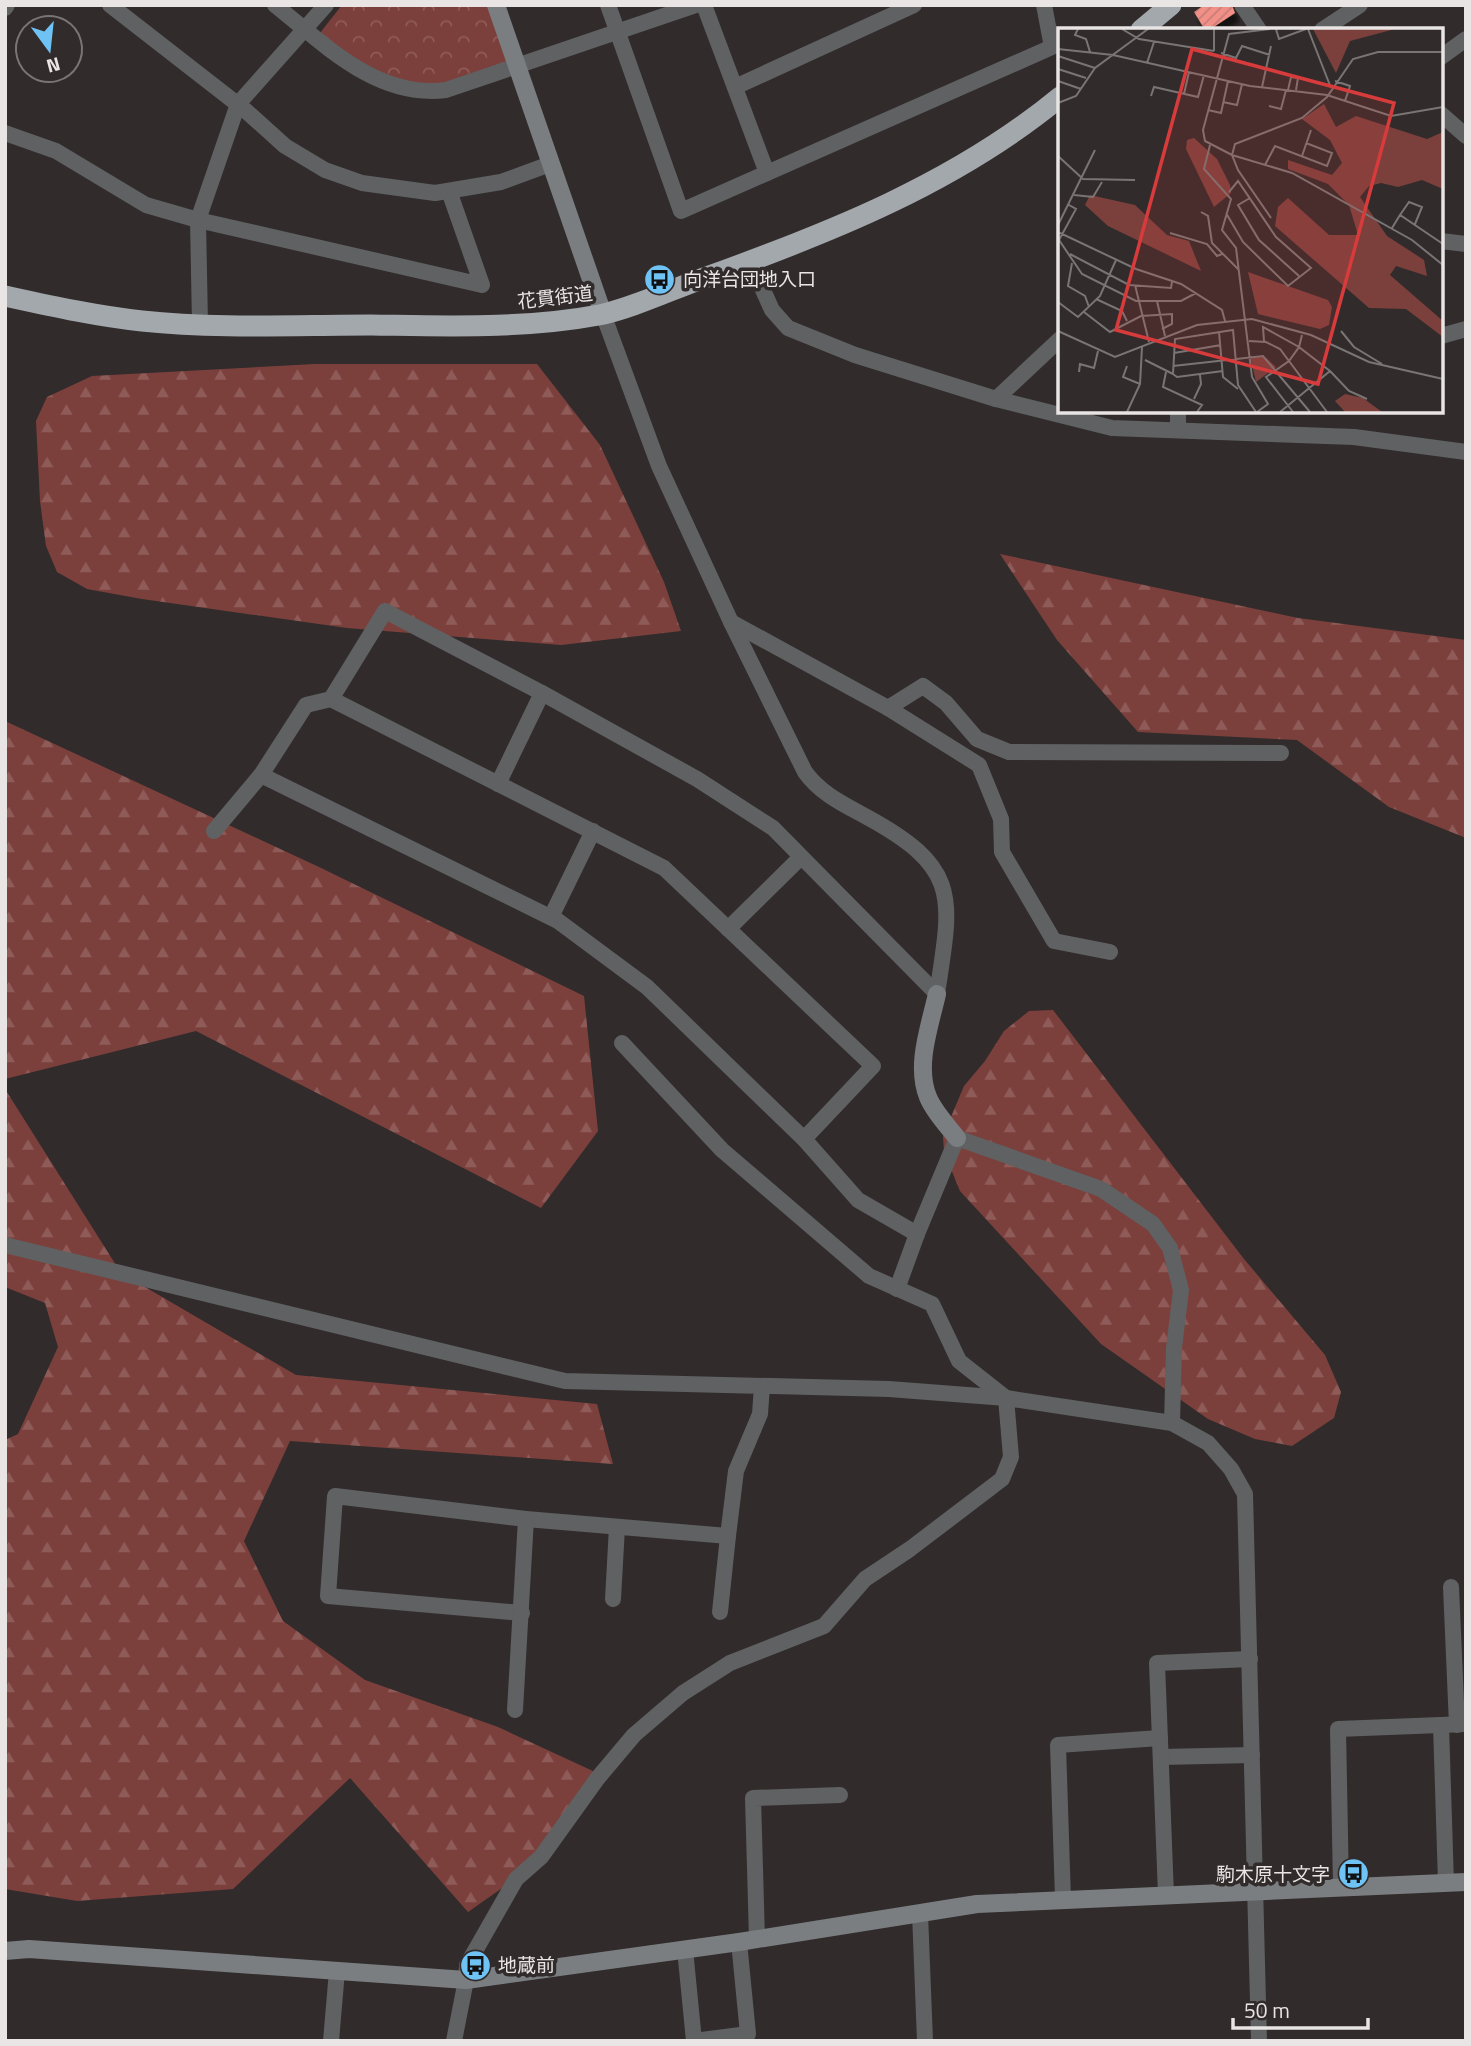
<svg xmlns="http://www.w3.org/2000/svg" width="1471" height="2046" viewBox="0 0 1471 2046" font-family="'Titillium Web','Noto Sans JP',sans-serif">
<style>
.forest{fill:url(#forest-firs)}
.park{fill:url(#park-crowns)}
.building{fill:url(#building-hatch);filter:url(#shadow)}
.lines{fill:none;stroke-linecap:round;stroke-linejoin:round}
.street{stroke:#5f6162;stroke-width:16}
.secondary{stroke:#7a7e80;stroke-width:18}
.highway{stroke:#a3a8ac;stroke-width:21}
.labels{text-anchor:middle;stroke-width:7;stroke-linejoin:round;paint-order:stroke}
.poi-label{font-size:19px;fill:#e8e5e4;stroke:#312b2b;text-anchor:start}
.street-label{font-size:19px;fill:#e8e5e4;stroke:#312b2b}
.inset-road{fill:none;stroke:#7a7575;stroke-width:2}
.view{fill:#d83b3b;fill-opacity:0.15;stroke:#d83b3b;stroke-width:3.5}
.inset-edge{fill:none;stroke:#e8e5e4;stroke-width:3.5}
</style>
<defs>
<pattern id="forest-firs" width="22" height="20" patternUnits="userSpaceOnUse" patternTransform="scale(1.75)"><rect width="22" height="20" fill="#7c403c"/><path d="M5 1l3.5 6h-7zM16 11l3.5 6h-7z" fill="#8f5b58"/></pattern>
<pattern id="park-crowns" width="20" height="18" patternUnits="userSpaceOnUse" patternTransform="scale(1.75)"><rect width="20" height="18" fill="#7c403c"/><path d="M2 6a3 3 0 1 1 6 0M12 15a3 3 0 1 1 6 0" fill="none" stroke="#8f5b58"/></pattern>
<pattern id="building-hatch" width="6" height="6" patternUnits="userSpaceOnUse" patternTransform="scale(1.75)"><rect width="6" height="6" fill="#f29088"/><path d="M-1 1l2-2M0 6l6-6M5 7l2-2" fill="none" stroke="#c77d77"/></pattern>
<filter id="shadow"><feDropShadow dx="4.5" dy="8" stdDeviation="2" flood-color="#0009"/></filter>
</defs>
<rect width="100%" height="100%" fill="#312b2b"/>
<g class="forest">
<path d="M315 364H537L600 445 664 582 681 631 561 645 347 628 142 599 87 589 57 572 46 546 40 501 36 421 47 397 92 376Z"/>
<path d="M1000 554 1298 618 1466 640V838L1389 807 1297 740 1138 732 1057 640Z"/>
<path d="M5 721 319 867 584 996 598 1131 541 1208 196 1031 5 1079Z"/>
<path d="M1053 1010 1244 1259 1325 1355 1341 1392 1334 1418 1292 1446 1255 1439 1208 1419 1101 1344 960 1191 944 1152 943 1136 964 1086 985 1061 1004 1031 1029 1011Z"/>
<path d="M5 1089 121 1273 296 1375 597 1404 613 1464 290 1441 244 1541 283 1621 365 1680 498 1727 595 1772 532 1867 468 1912 350 1778 233 1889 77 1901 5 1889V1440L18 1434 58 1347 45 1303 5 1287Z"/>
</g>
<path class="park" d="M342 5H496L516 67 477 80 409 88 316 38Z"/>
<path class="building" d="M1204 5H1232L1235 13 1209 30H1205L1194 12Z"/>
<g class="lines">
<g class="street">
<path d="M110 5 245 110 285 146 325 170 362 183 435 193 501 182 550 164"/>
<path d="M275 5C324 44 377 99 446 90L696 5"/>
<path d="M326 5 238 104 198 220 482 285 449 191"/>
<path d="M608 5 681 211 1052 47 1044 5"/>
<path d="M704 5 767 173"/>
<path d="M1242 5 1259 30"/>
<path d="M5 8 7 5"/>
<path d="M1322 30 1360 5"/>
<path d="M1441 57 1466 39"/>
<path d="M735 87 914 5"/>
<path d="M1441 114 1466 136"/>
<path d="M5 133 56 151 146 205 198 220 200 324"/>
<path d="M1441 241 1466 244"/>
<path d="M750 261 772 310 788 328 855 355 996 399 1112 428 1354 437 1466 452"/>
<path d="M603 314 659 466 731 622 805 772C820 793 843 804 865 816 961 868 952 896 937 994"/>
<path d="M1441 336 1466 329"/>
<path d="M996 399 1060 339"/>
<path d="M1178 411V430"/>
<path d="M731 622 888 708 979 765 1001 819 1002 852 1054 941 1110 952"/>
<path d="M331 699 664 868 873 1066 804 1139"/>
<path d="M888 708 923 686 946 703 977 739 1009 752 1281 753"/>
<path d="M498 784 542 693"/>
<path d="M214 831 261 775"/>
<path d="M551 917 593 831"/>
<path d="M728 929 801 857"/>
<path d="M937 994 773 828 697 779 542 693 385 611 331 699 306 705 261 775 558 921 647 987 804 1139 858 1200 917 1234 957 1138 1101 1189 1153 1224 1170 1248 1181 1290 1174 1348 1172 1423"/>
<path d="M5 1245 565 1381 889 1389 1006 1398 1172 1423 1208 1443 1231 1469 1245 1494 1259 2041"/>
<path d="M897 1289 917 1234"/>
<path d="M1451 1587 1457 1725"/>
<path d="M613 1599 617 1527"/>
<path d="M720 1612 728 1536"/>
<path d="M522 1613 328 1596 335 1496 526 1519 728 1536 736 1471 760 1414 762 1386"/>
<path d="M515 1710 526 1519"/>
<path d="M1441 1725 1446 1883"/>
<path d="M1161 1757 1252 1755"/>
<path d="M1341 1887 1338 1729 1466 1724"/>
<path d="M1166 1895 1157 1663 1250 1659"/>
<path d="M1063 1899 1058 1745 1160 1738"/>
<path d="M920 1913 925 2041"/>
<path d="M757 1939 753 1798 840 1795"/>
<path d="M685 1949 694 2041 748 2034 739 1942"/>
<path d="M331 2041 337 1971"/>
<path d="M454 2041 466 1980 467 1965 516 1879 541 1857 597 1779 634 1735 683 1693 730 1663 824 1626 865 1579 910 1549 1002 1479 1011 1457 1006 1398 959 1361 932 1304 869 1276 722 1150 622 1043"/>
</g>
<g class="secondary">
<path d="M496 5 603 314"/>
<path d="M937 994C930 1026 915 1065 928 1097 934 1112 947 1125 957 1138"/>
<path d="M5 1951 29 1949 466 1980 739 1942 977 1904 1466 1882"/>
</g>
<g class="highway">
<path d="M1141 30 1171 5"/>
<path d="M5 296C51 306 96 316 142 321 218 329 295 325 371 325 447 326 524 329 599 315 630 309 673 289 704 278 829 233 956 183 1060 97"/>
</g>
</g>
<defs>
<symbol id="bus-disc" viewBox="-11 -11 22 22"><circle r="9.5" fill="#6fc2f4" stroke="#312b2b"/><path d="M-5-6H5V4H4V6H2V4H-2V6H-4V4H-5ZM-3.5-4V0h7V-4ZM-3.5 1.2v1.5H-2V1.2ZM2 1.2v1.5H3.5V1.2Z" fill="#111"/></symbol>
</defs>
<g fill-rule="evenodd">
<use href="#bus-disc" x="642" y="262" width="35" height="35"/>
<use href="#bus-disc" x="1336" y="1856" width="35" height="35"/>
<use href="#bus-disc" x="458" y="1948" width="35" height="35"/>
</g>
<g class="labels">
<g class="poi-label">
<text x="683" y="286">向洋台団地入口</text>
<text x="1330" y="1881" text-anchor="end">駒木原十文字</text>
<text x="498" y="1972">地蔵前</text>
</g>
<g class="street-label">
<text transform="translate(555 297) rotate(-7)" y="7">花貫街道</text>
</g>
</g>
<g transform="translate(1058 28)">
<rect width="385" height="385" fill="#312b2b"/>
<path d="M255 1H337L292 13 278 45ZM266 76 278 99 298 88 369 111 385 104V161L364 152 340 159 323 155 311 158 302 169 329 208 366 232 369 248 338 238 332 247 385 293V309L348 281 311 280 217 198 220 179 230 170 271 207H300L291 177 270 156 230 141V132L274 147 284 135 272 112 244 91ZM136 110 159 131 172 157 173 165 156 179 128 121 129 112ZM32 167 77 177 109 207 131 213 143 243 50 198 27 177ZM190 244 270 272 274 279 271 297 262 301 200 286ZM287 366 305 370 324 384H287L277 373Z" fill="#7c403c"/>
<path d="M192 328 207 329 218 339 198 354Z" fill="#7c403c"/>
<path class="inset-road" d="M20 1 17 7 28 11 32 24M64 1 81 11 156 23M156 1V23M212 1 171 6 145 102 147 113 174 127 234 145 354 212 385 237M218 1 221 11 248 1M250 1 273 60M0 21 55 27 192 58 269 67 333 88 385 79M163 25 178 30 184 18 212 27M0 28 37 40M89 35 96 14M0 41 28 50M0 53 23 61M277 53 292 58 287 73M204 59 213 18M230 62 233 49 240 50 238 62M126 66 131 44M93 68 96 59 140 69 146 47M165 74 179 77 184 56M0 75 18 68 37 40 90 1M211 78 223 81 228 62M150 82 163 85 170 53M152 117 146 141 173 171 164 202 178 220 194 349 210 376 199 384M0 128 25 151 77 152M244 128 253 102M207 137 217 118 269 138 274 125 248 115M16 167 35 169 44 154M192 170 180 177 201 212 241 248M11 177 18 181 1 212 24 246 78 273H123L138 265M143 184 150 188 154 215 181 242M168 185 185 214 230 258 253 240 218 209 180 153 171 164M342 187 351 174 364 179 357 196M213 190 180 142 174 127 177 116 244 90 269 69 295 31 320 24H385M0 197 37 122M334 200 342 187 385 216M0 204 78 241 123 256 164 282 167 293M112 205 149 216 159 228 164 226M12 226 71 257 113 260 114 254M14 235 10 258 27 268 31 279M77 257 91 314M38 271 64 283 69 293M99 273 107 308M0 274 20 289 42 268 58 232M26 284 52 304 83 288 114 286V296L104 301M0 303 57 329 139 297 194 291 253 307 311 334 385 351M283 303 296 319 324 336M161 304 165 349 180 361M191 313 208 314 222 321 269 384M206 313 205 299 241 319 231 333 208 349 235 384M116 325 163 317M87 332 115 346M69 338 65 349 82 356M115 338 205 328 252 384M165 343 119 349 115 346 117 311 175 302 180 357 198 384M272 343 291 363 309 371M21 344 22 336 36 340 40 323M108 344 105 359 144 377 139 384M136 371 143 356 142 347M69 384 82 356 84 319M222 384 272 343 241 319 244 307"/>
<path class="view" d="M134 21 336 75 260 356 58 302Z"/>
<rect width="385" height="385" class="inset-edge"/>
</g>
<rect width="1471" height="2046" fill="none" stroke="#e8e5e4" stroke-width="14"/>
<g transform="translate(49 49) rotate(165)"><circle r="33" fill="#312b2b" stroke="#7a7575" stroke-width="2"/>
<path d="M0-5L12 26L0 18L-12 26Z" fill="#6fc2f4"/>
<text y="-10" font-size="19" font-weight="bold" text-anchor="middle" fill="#e8e5e4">N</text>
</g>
<path d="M1233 2018v10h135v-10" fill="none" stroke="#e8e5e4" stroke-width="3.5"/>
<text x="1244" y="2018" font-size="21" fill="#e8e5e4" stroke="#312b2b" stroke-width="5" paint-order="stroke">50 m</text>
</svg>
